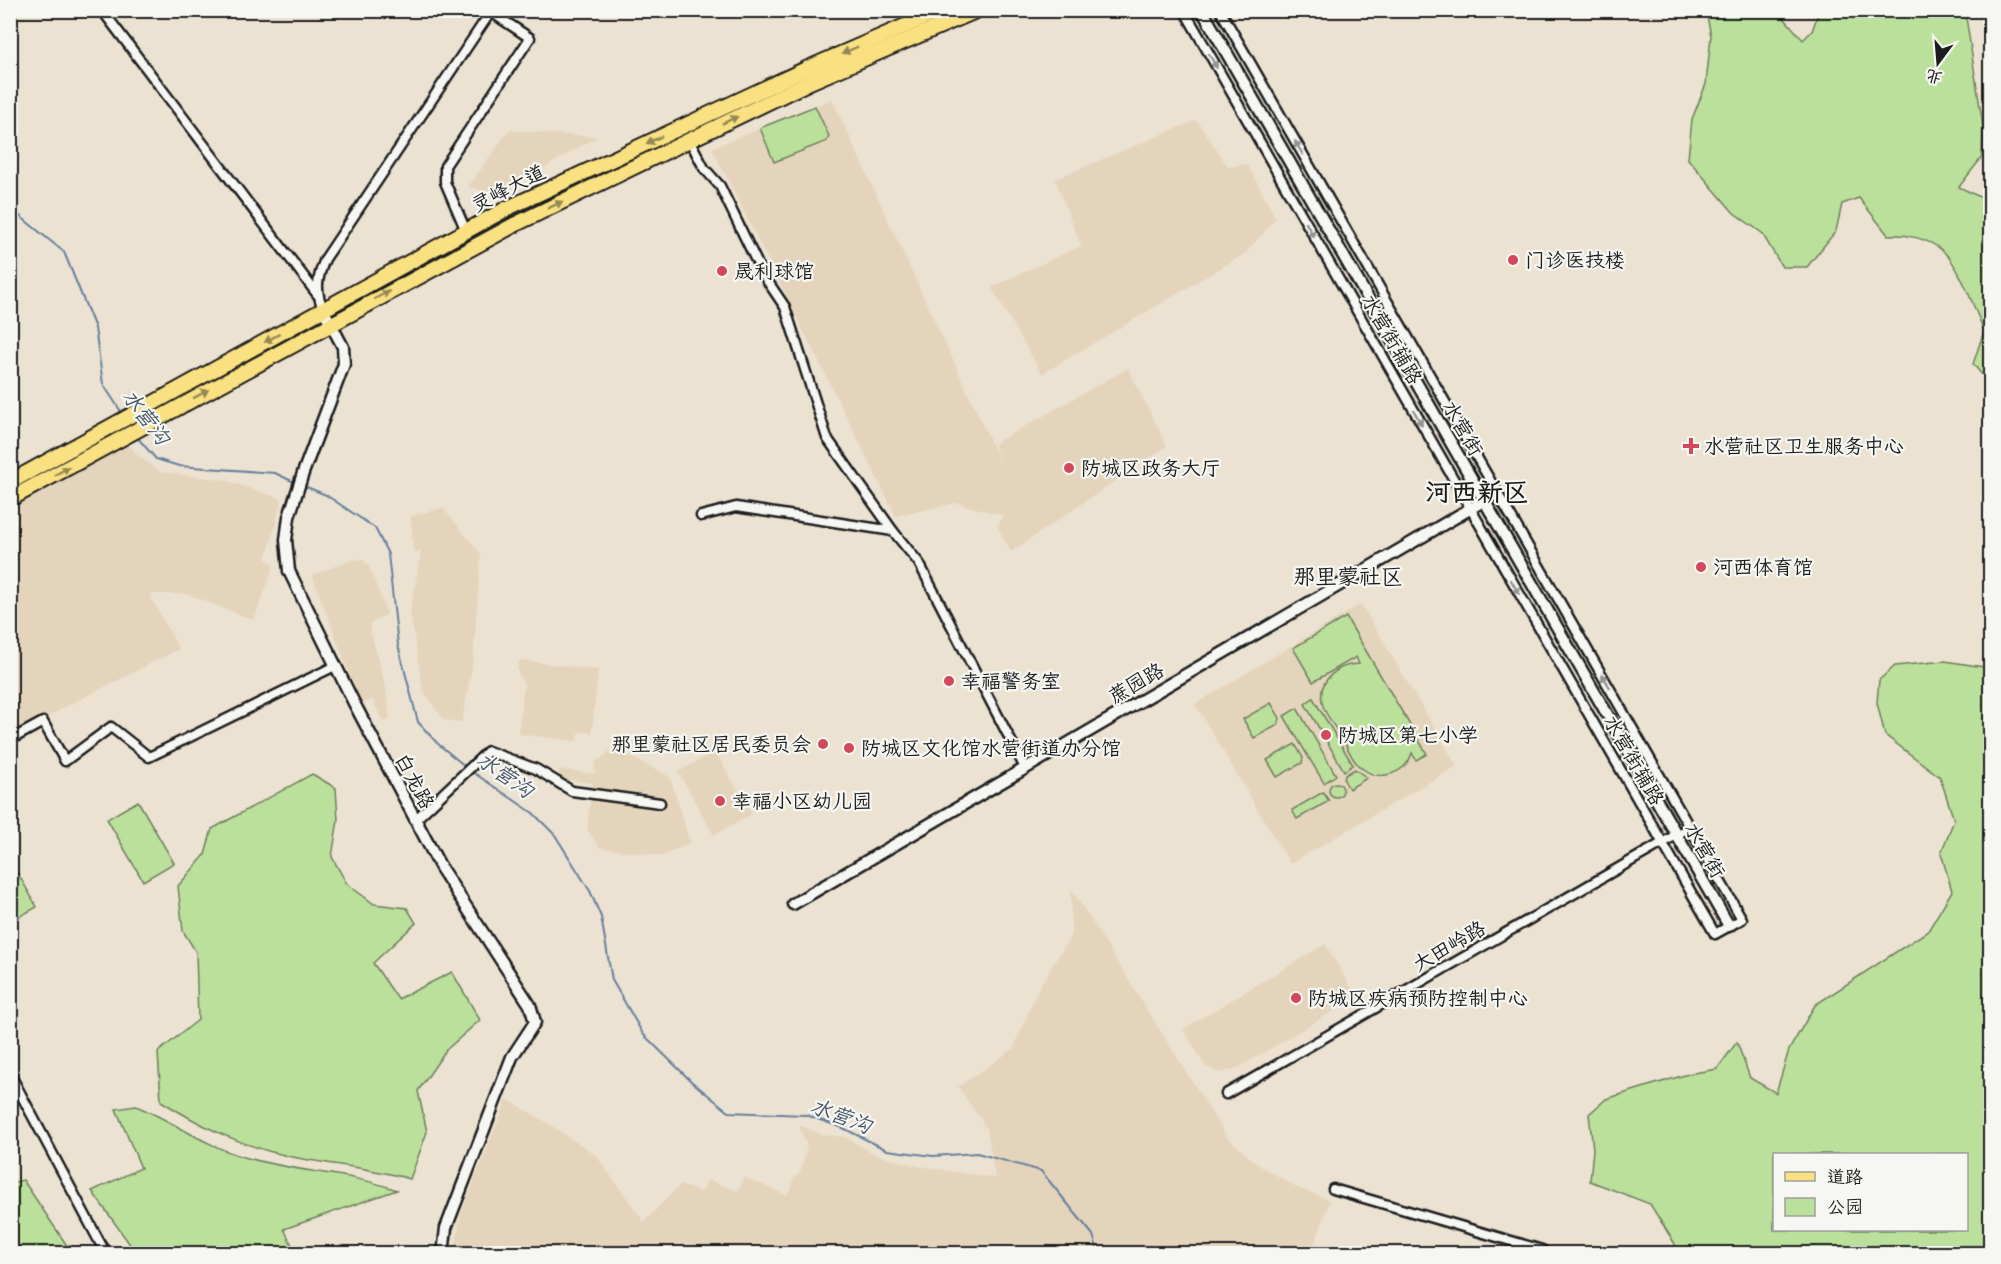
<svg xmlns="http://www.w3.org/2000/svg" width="2001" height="1264" viewBox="0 0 2001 1264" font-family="Dekko,'LXGW WenKai TC',sans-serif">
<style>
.built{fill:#e5d4bc}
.green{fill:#bbe09b;stroke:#6c7e5c;stroke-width:1.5;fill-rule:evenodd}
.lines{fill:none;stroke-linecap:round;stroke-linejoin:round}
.stream{stroke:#66819c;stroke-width:2}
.minor-casing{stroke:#1c1c1c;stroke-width:13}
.tertiary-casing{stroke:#1c1c1c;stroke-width:15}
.primary-casing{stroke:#1c1c1c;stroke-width:18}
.minor{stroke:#f6f6f2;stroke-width:8}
.tertiary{stroke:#f6f6f2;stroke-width:10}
.primary{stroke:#f9e181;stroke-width:14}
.oneway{fill:#968854}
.oneway2{fill:#949492}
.poi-dot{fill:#d1495b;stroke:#f6f6f2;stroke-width:2}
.labels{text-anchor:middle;stroke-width:4.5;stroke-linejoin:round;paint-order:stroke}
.street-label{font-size:20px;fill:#1c1c1c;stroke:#f6f6f2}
.poi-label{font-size:20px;fill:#1c1c1c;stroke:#f6f6f2;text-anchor:start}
.water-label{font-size:21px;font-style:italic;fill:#475767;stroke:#f6f6f2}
.quarter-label{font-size:22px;fill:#1c1c1c;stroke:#f6f6f2}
.district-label{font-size:26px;font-weight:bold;fill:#1c1c1c;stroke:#f6f6f2}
</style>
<rect width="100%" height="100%" fill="#ece2d2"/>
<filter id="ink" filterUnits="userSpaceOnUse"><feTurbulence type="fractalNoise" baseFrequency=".0167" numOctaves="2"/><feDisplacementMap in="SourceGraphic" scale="12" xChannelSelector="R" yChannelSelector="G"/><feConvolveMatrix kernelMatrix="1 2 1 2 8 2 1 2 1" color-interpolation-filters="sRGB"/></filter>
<g filter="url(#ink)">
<g class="built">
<path d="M832 99 1002 466 993 444 1128 368 1167 446 1011 552 997 526 1004 516 956 503 896 516 712 148Z"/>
<path d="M1197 120 1228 167 1247 164 1276 218 1246 253 1042 374 991 287 1081 246 1055 179Z"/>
<path d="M509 130 597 137 498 195 468 187Z"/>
<path d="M127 443 137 455 161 472 225 480 282 499 266 559 274 565 254 620 187 594H149L179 649 11 735V508Z"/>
<path d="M443 508 481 554 473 661 462 722 444 720 423 691 410 611 421 552H413L411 516Z"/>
<path d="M354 559 363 560 369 566 387 614 369 625 386 688 390 720 382 721 373 700 361 704 312 575Z"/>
<path d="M1361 604 1457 766 1290 864 1195 704Z"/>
<path d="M520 660 598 670 592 733 579 732 577 741 518 734 524 686 517 669Z"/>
<path d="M614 748 670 777 690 842 663 856 600 848 587 829 592 783 558 778 559 769 594 774 595 763Z"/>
<path d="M715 751 752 814 714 835 678 772Z"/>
<path d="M1071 888 1227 1137 1257 1164 1298 1188 1330 1200 1314 1247 1317 1253H455L460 1216 507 1099 543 1120 596 1155 644 1222 680 1185 702 1192 708 1180 738 1191 744 1177 786 1195 792 1187 793 1179 800 1173 807 1146 799 1125 823 1135 846 1137 874 1154 913 1165 995 1178 987 1129 958 1087 1013 1049 1037 991 1071 935Z"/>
<path d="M1325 944 1357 997 1238 1068 1220 1073 1205 1066 1183 1029Z"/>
</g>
<g class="green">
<path d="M1706 11H1778L1803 40 1812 31 1819 11H1965L1983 126 1982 157 1959 187 1986 200 1990 191V384L1973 364 1984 331C1975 310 1960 267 1944 252 1929 238 1906 234 1888 235L1859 198 1842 204 1836 231 1807 267H1782L1762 233 1734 213 1688 159 1692 119 1706 84 1711 36Z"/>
<path d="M815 106 829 136 827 141 774 162 760 128Z"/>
<path d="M1346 617 1427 754 1416 760 1412 753C1406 774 1380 782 1363 769 1353 763 1348 748 1342 738 1336 728 1324 714 1322 702 1318 679 1339 664 1359 664L1356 657 1313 682 1293 648Z"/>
<path d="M1945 661 1990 668V1253H1675V1244L1650 1204 1590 1181 1593 1149 1589 1114 1606 1099 1688 1074 1717 1069 1737 1042 1750 1078 1776 1093 1789 1050 1815 1005 1928 931 1952 891 1941 853 1954 820 1940 777 1885 735 1877 703 1879 680 1895 666ZM1774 1154H1966V1230H1774Z"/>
<path d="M1313 698 1353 765 1344 771 1305 704Z"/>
<path d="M1271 703 1280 718 1278 725 1254 738 1243 719Z"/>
<path d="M1297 708 1336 775 1324 783 1284 716Z"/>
<path d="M1295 744 1303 758 1302 763 1277 777 1267 760Z"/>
<path d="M1355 769 1367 778 1349 789 1344 780 1345 775Z"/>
<path d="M312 774 336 788 338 820 332 857 347 884 374 904 407 908 416 923 373 963 398 999 452 972 480 1020 446 1050 418 1091 427 1132 410 1179C370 1167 329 1165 288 1156 241 1146 201 1126 161 1101L158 1052 198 1020 196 952 183 931 178 886 205 855 212 829Z"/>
<circle cx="1336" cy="790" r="7"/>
<path d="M1323 792 1329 801 1297 819 1292 810Z"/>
<path d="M138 801 174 863 143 881 107 819Z"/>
<path d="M16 870 37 907 13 920 11 915V873Z"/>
<path d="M136 1106C173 1121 205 1146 244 1157 294 1172 347 1172 397 1190L284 1229 296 1253H136L92 1191 141 1168 116 1109Z"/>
<path d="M23 1180 72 1253H11V1183Z"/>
</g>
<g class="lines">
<g class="stream">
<path d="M10 208 64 252 95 328 103 384 122 413"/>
<path d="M136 436 156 459 179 466 275 473 296 483"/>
<path d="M302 485 326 495 375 528 388 554 398 645 418 722 437 743 466 767"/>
<path d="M471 771 533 813 555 835 590 891 601 917 612 980 643 1034 692 1082 729 1112 806 1115 843 1128 887 1150 933 1156 977 1153 1041 1171 1093 1235 1099 1254"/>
</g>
<defs>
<g id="minor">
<path d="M102 10 317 294"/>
<path d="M1184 10 1715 934 1742 919 1220 10"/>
<path d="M689 139 704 168 720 186 762 273 785 307 827 438 893 531"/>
<path d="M466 231 445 182V166L530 38 491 12"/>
<path d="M323 309C315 290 317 278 325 259L492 10"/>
<path d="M701 516 736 507 893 531 919 563 1025 768"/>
<path d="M10 740 43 722 65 761 111 727 149 757 335 666"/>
<path d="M415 820 488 751 536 769 572 791 660 803"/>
<path d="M10 1074 106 1254"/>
<path d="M1226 1094 1690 827"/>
<path d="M1333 1189 1542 1250V1254"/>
</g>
<g id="tertiary">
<path d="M1202 10 1729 926"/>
<path d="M323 309 343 347 344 364 303 473 289 517 286 540 289 571 354 703 441 868 530 1005 535 1022 512 1057 446 1228 443 1254"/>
<path d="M793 904 1497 493"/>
</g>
<g id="primary">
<path d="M10 482 508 208 806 69 942 10"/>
<path d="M10 499 516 224 812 81 978 10"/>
</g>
</defs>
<use href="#minor" class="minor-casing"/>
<use href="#tertiary" class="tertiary-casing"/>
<use href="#primary" class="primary-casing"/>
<use href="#minor" class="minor"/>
<use href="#tertiary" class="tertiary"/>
<use href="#primary" class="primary"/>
</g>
<defs><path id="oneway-solid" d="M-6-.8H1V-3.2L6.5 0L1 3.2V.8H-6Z" transform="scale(1.5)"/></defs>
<g class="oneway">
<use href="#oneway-solid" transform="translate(850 50) rotate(157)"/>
<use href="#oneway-solid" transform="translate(730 120) rotate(-25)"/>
<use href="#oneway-solid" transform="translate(654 140) rotate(155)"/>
<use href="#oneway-solid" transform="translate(555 205) rotate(-26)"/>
<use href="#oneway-solid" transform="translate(382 295) rotate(-28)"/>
<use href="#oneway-solid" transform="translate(272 338) rotate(151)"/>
<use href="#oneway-solid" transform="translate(201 394) rotate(-29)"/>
<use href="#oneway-solid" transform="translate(62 471) rotate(-29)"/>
</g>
<g class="oneway2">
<use href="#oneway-solid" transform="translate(1213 61) rotate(60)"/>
<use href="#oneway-solid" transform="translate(1299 148) rotate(-120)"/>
<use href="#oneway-solid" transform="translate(1310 230) rotate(60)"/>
<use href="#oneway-solid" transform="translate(1418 418) rotate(60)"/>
<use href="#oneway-solid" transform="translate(1515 587) rotate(60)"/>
<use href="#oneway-solid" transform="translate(1606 681) rotate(-120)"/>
</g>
</g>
<g class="poi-dot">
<circle cx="1513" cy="260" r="6"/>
<circle cx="722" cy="271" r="6"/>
<path d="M1688 437h6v6h6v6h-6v6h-6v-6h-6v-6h6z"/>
<circle cx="1069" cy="468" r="6"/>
<circle cx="1701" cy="567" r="6"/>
<circle cx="949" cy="681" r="6"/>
<circle cx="1326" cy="735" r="6"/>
<circle cx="823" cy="744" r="6"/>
<circle cx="849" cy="748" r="6"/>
<circle cx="720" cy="801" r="6"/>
<circle cx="1296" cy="998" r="6"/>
</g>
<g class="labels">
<g class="street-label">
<text transform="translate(508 188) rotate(-27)" y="7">灵峰大道</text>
<text transform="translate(1392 339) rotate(60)" y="7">水营街辅路</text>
<text transform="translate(1463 428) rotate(60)" y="7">水营街</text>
<text transform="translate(1136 683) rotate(-30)" y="7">蔗园路</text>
<text transform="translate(1634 760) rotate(60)" y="7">水营街辅路</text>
<text transform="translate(415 781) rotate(62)" y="7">白龙路</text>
<text transform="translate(1705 850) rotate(60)" y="7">水营街</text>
<text transform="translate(1449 946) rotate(-30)" y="7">大田岭路</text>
</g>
<g class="poi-label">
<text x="1525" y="267">门诊医技楼</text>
<text x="734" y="278">晟利球馆</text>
<text x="1704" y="453">水营社区卫生服务中心</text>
<text x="1081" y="475">防城区政务大厅</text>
<text x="1713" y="574">河西体育馆</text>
<text x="961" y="688">幸福警务室</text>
<text x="1338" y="742">防城区第七小学</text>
<text x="811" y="751" text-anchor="end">那里蒙社区居民委员会</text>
<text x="861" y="755">防城区文化馆水营街道办分馆</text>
<text x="732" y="808">幸福小区幼儿园</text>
<text x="1308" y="1005">防城区疾病预防控制中心</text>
</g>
<g class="water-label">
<text transform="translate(146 417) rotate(53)" y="7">水营沟</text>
<text transform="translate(505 775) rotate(35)" y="7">水营沟</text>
<text transform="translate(841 1116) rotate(21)" y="7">水营沟</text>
</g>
<g class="quarter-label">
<text x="1348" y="584">那里蒙社区</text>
</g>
<g class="district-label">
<text x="1477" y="501">河西新区</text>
</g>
</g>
<rect width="2001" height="1264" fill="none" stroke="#f6f6f2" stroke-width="36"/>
<rect x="18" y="18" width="1965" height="1228" fill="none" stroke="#1c1c1c" stroke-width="2" filter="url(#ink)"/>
<rect x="1773" y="1153" width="195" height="78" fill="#f6f6f2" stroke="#9f9f9c" stroke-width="1.5"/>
<rect x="1785" y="1172" width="30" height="9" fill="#f9e181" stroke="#9f9f9c" stroke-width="1.5"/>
<text x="1827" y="1183" font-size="18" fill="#1c1c1c">道路</text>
<rect x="1785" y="1198" width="30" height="18" fill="#bbe09b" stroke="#9f9f9c" stroke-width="1.5"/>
<text x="1827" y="1213" font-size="18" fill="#1c1c1c">公园</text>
<g transform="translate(1938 63) rotate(196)" stroke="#f6f6f2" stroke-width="4.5" paint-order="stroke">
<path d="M0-4.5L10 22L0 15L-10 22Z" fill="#1c1c1c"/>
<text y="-9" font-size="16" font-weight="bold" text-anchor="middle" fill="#1c1c1c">北</text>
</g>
</svg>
